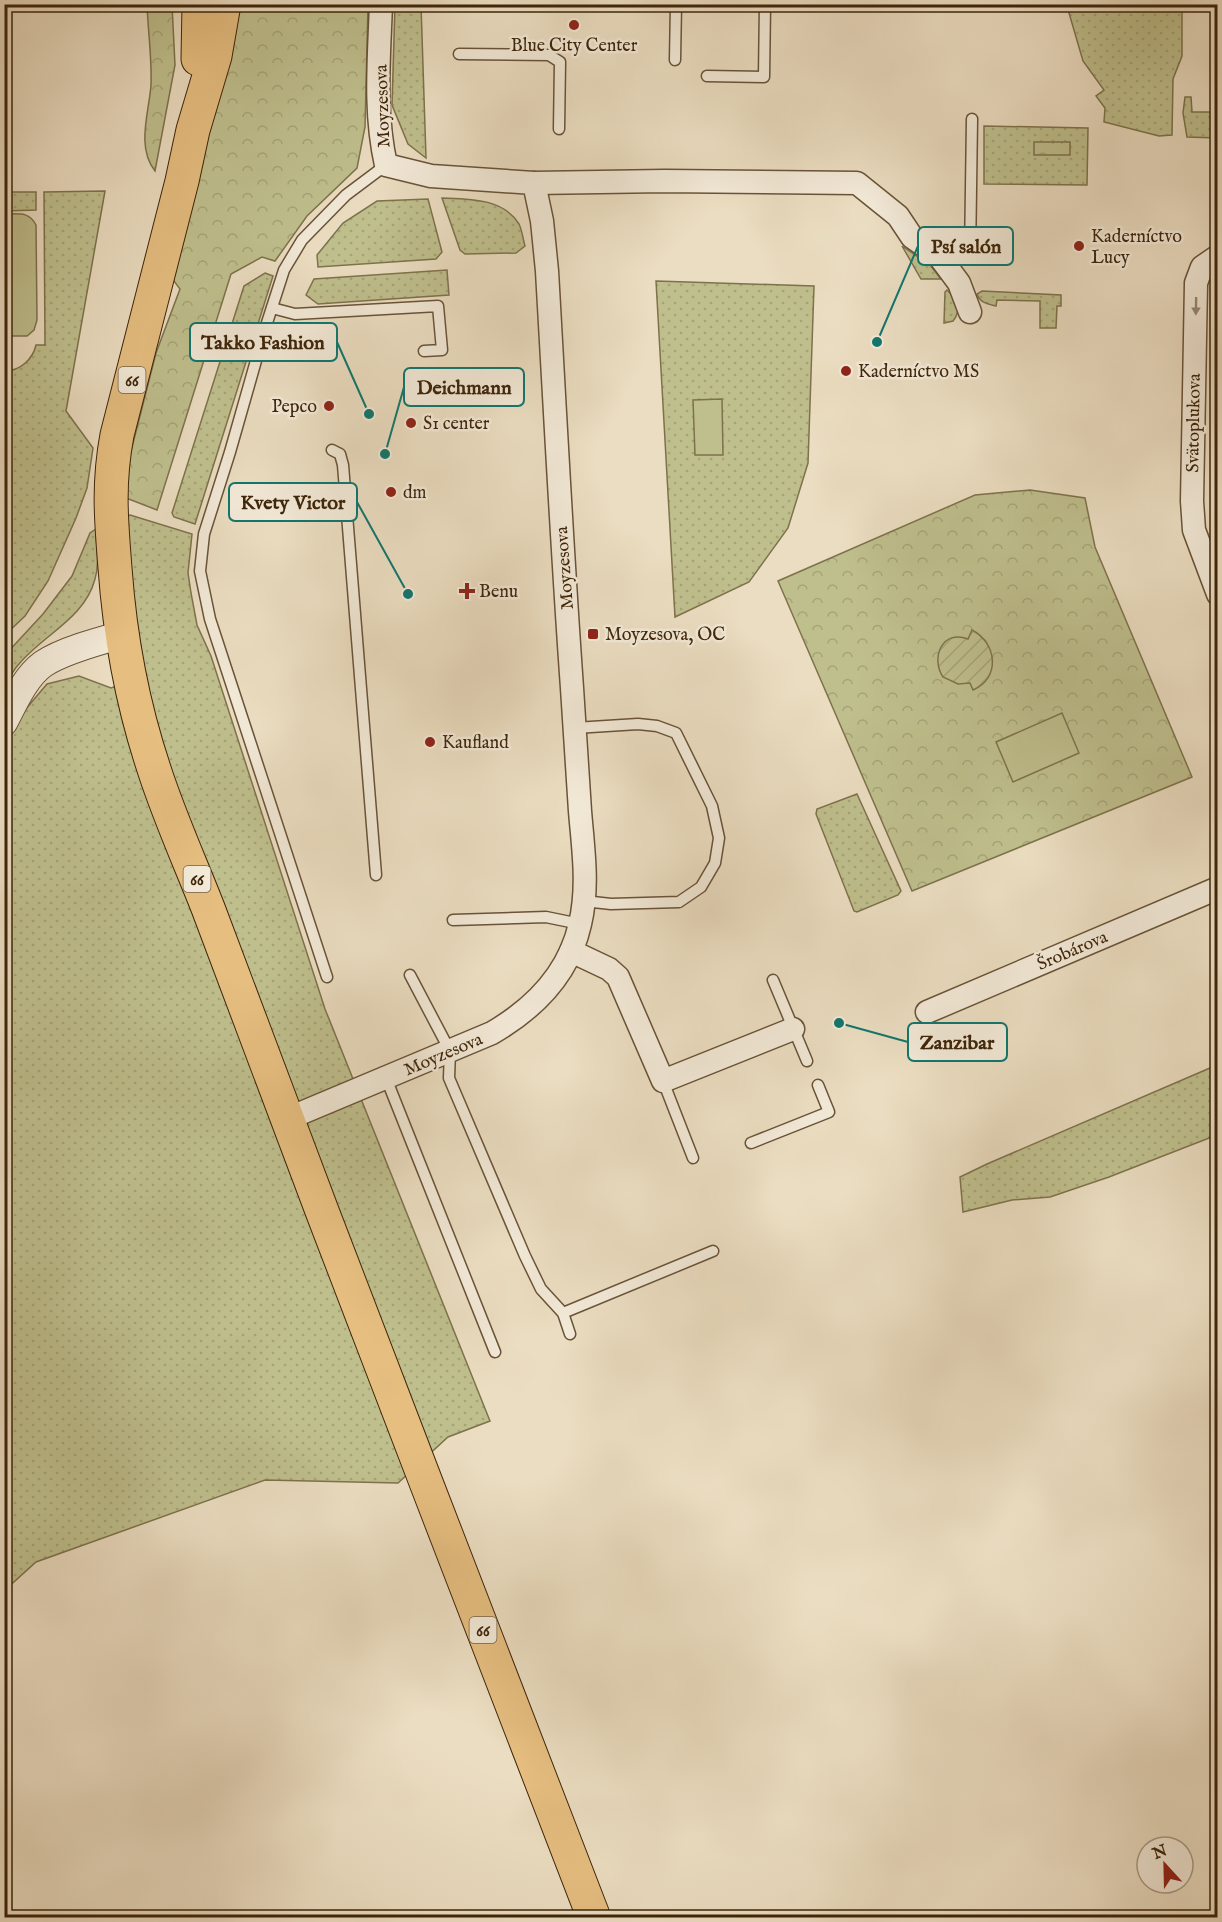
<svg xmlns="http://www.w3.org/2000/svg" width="1222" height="1922" viewBox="0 0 1222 1922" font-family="'IM FELL English',serif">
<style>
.grass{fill:url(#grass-dots);stroke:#7e724c;stroke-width:1.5}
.forest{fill:url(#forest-crowns);stroke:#7e724c;stroke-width:1.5}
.garden{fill:url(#garden-furrows);stroke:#7e724c;stroke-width:1.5}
.pitch{fill:#bfbf8d;stroke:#7e724c;stroke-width:1.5}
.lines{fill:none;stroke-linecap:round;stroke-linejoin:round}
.service-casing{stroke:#695338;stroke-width:13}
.minor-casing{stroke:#695338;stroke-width:25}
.tertiary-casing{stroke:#695338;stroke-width:29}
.primary-casing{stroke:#3e250a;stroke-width:35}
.service{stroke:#f2e9d7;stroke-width:10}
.minor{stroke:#f2e9d7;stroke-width:22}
.tertiary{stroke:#f2e9d7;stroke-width:27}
.primary{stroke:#e6be80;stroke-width:33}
.oneway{fill:#988770}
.poi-dot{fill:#8f2418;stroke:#f2e9d7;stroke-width:2}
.labels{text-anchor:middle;stroke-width:5;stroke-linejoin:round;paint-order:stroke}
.shield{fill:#f2e9d7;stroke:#746048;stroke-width:1.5}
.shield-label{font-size:16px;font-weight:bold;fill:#3e250a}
.poi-label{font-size:18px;fill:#3e250a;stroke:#f2e9d7;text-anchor:start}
.street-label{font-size:18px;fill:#3e250a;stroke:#f2e9d7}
.leader{fill:none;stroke:#0f766e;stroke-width:2}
.callout-dot{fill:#0f766e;stroke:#f2e9d7;stroke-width:2}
.callout{fill:#f2e9d7;stroke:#0f766e;stroke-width:2}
.callout-label{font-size:20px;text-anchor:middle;font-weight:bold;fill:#3e250a}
</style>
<defs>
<pattern id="grass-dots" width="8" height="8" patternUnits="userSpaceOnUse" patternTransform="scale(1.5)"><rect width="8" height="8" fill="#bfbf8d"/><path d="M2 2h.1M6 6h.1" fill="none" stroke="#a5a478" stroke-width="1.8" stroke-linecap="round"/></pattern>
<pattern id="forest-crowns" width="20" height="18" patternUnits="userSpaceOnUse" patternTransform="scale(1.5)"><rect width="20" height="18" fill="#bfbf8d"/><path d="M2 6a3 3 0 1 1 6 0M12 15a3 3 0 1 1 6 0" fill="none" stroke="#a5a478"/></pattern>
<pattern id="garden-furrows" width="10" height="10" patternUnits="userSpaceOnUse" patternTransform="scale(1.5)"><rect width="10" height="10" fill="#bfbf8d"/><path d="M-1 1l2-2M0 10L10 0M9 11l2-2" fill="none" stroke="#a5a478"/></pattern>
</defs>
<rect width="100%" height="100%" fill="#ebddc1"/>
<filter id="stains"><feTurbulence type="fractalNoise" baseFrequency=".00333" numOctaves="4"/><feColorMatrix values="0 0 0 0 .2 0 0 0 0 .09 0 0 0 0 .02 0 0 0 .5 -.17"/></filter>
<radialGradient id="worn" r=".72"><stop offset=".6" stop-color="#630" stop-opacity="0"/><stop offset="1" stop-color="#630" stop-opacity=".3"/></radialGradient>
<g class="grass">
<path d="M395 5H421L426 158 408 144 392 105Z"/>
<path d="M1070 5H1182V56L1173 79 1172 135 1159 136 1104 122 1105 108 1096 96 1104 90 1083 61 1069 13Z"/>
<path d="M1185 97H1191L1192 112H1217V138L1187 137 1183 113Z"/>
<path d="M984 126 1088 128 1087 185 984 184Z"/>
<path d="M105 191 66 411 93 448 87 488 76 518 48 581 25 616 5 635V371C20 371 33 359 36 345H45L44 192Z"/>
<path d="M5 192H36V210L5 211Z"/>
<path d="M442 198C469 199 503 198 519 224 522 230 523 239 525 246L516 253 465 254 460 250Z"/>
<path d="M428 199 442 252 436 259 318 267 317 255 343 223 377 201Z"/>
<path d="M902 246 930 265 941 279H921Z"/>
<path d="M447 270 449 295 318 304 306 295 314 279Z"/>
<path d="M265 273 273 276 195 524 174 517 172 513 244 286Z"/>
<path d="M656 281 814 286 808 463 788 528 749 582 675 617Z"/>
<path d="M947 290C957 299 962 310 953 321L944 323 945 292Z"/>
<path d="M982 291 1061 295V306H1057L1056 328H1040V301L997 300 996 306C988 304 980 303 977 294Z"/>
<path d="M130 515 192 534 188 573 191 593 197 625 211 656 325 1009 490 1421 448 1437 398 1483 265 1480 36 1562 5 1590V742L14 723 47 684 79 676 111 688 143 677 127 560 126 517Z"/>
<path d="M96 529C96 545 100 563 95 579 85 618 43 635 19 664 13 670 9 679 5 687V655L43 614 72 576 90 533Z"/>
<path d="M857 794 901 891 898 895 857 912 854 911 816 814 817 809Z"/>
<path d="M1217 1065V1135L1109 1177 1050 1197 1012 1200 963 1212 960 1177 987 1164Z"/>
</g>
<g class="forest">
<path d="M147 5H172L175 65 155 171C136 147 149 113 151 85 152 58 148 31 147 5Z"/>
<path d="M235 5H368L365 127 357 168 307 216 275 261 262 257 231 274 157 510 126 498 128 463 156 353 180 289 174 281 173 269Z"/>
<rect x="1034" y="142" width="36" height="13"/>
<path d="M1030 490 1085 498 1095 547 1192 777 912 891 778 581 975 495Z"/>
</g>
<path class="garden" d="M972 630C997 643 1001 678 973 690L970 683 958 684 943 677C930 657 943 629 968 639Z"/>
<g class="pitch">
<path d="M5 214C18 214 29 211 36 225L37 320 34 330 27 336H5Z"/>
<path d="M722 399 723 455H695L693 400Z"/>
<path d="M1062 713 1079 753 1013 782 996 742Z"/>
</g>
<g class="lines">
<defs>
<g id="service">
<path d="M459 54 549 55 560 62 559 129"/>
<path d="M675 60 676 4"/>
<path d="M707 76 764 77 765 4"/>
<path d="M940 256 970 257 972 119"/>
<path d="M272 308 295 314 438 306 442 350 424 351"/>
<path d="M332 450 340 454 343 465 376 875"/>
<path d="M575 728 638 724 657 726 676 733 712 806 719 838 715 863 701 887 679 902 611 904 584 901"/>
<path d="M453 920 546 917 580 924"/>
<path d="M410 975 450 1051 449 1078 525 1256 541 1289 563 1313 570 1334"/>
<path d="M327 977 210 619 200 571 204 534 230 452 265 329 284 270 302 240 346 195 386 165"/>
<path d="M773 980 807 1061"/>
<path d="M386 1078 495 1352"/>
<path d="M663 1081 693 1158"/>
<path d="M751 1143 829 1112 818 1085"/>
<path d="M563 1313 713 1251"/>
</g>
<g id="minor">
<path d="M534 183 665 181 857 183 898 216 912 237 939 256 959 283 970 312"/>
<path d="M1218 256 1202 267 1196 283 1192 501 1194 530 1218 594"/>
<path d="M571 951 609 969 618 977 663 1081 793 1029"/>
<path d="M927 1012 1218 888"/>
<path d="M287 1119 492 1033C535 1008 569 973 580 924 589 886 583 848 580 811 577 770 575 729 572 688 562 549 555 410 547 271L542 221 534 183 431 176 386 165C374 112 379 59 381 4"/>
</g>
<path id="tertiary" d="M4 722C14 703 25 677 43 664 62 651 99 641 121 635"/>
<g id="primary">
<path d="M224 4 215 56 193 130 182 181 117 435C108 483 111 519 115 568 120 637 132 703 154 769 169 816 190 862 208 908 245 1009 283 1110 322 1211 412 1447 503 1682 594 1918"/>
<path d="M198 59 199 4"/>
</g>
</defs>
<use href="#service" class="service-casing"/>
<use href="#minor" class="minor-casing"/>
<use href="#tertiary" class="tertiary-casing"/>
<use href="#primary" class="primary-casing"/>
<use href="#service" class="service"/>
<use href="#minor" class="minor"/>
<use href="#tertiary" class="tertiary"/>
<use href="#primary" class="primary"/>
</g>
<defs><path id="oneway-solid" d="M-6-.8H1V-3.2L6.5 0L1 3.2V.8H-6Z" transform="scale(1.5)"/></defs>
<use class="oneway" href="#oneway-solid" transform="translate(1196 306) rotate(91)"/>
<g class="poi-dot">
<circle cx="574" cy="25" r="6"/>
<circle cx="1079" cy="246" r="6"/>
<circle cx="846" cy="371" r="6"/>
<circle cx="329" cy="406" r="6"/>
<circle cx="411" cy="423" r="6"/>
<circle cx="391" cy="492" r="6"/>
<path d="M464 582h6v6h6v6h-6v6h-6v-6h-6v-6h6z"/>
<rect x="587" y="628" width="12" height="12" rx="3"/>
<circle cx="430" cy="742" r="6"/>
</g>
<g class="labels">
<g class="shield">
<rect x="118.5" y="367" width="27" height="26" rx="4.5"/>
<rect x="183.5" y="866" width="27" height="26" rx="4.5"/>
<rect x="469.5" y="1617" width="27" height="26" rx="4.5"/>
</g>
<g class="shield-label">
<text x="132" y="386">66</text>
<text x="197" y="885">66</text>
<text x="483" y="1636">66</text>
</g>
<g class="poi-label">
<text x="574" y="51" text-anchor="middle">Blue City Center</text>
<text x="1091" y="242">Kaderníctvo<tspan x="1091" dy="21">Lucy</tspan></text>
<text x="858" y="377">Kaderníctvo MS</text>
<text x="317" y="412" text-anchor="end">Pepco</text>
<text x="423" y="429">S1 center</text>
<text x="403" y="498">dm</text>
<text x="479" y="597">Benu</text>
<text x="605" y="640">Moyzesova, OC</text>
<text x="442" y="748">Kaufland</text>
</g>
<g class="street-label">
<text transform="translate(382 106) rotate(-92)" y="6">Moyzesova</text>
<text transform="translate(1193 423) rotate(-89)" y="6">Svätoplukova</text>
<text transform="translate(564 568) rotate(-94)" y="6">Moyzesova</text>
<text transform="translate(1072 950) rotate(-23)" y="6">Šrobárova</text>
<text transform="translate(443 1054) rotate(-23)" y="6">Moyzesova</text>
</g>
</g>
<path class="leader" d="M877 342L918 246M369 414L337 342M385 454L404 387M408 594L357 502M839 1023L908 1042"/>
<g class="callout-dot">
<circle cx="877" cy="342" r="6"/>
<circle cx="369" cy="414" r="6"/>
<circle cx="385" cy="454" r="6"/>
<circle cx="408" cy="594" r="6"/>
<circle cx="839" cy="1023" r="6"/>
</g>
<g class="callout">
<rect x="918" y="227" width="95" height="38" rx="6"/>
<rect x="190" y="323" width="147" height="38" rx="6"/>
<rect x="404" y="368" width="120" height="38" rx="6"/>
<rect x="229" y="483" width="128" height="38" rx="6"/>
<rect x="908" y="1023" width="99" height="38" rx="6"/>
</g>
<g class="callout-label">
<text x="966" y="253">Psí salón</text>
<text x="263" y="349">Takko Fashion</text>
<text x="464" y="394">Deichmann</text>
<text x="293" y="509">Kvety Victor</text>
<text x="957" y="1049">Zanzibar</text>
</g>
<rect width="1222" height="1922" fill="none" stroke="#ebddc1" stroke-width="24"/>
<rect x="6" y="6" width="1210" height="1910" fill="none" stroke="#3e250a" stroke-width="3"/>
<rect x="12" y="12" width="1198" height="1898" fill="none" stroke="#3e250a" stroke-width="1.5"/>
<g transform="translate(1165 1865) rotate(338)"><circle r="28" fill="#f2e9d7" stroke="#aa9b85" stroke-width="1.5"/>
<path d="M0-4.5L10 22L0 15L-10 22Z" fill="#8f2418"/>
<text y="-9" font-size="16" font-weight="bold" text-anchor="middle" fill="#3e250a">N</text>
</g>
<rect width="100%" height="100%" filter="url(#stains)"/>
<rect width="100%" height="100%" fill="url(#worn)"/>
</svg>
